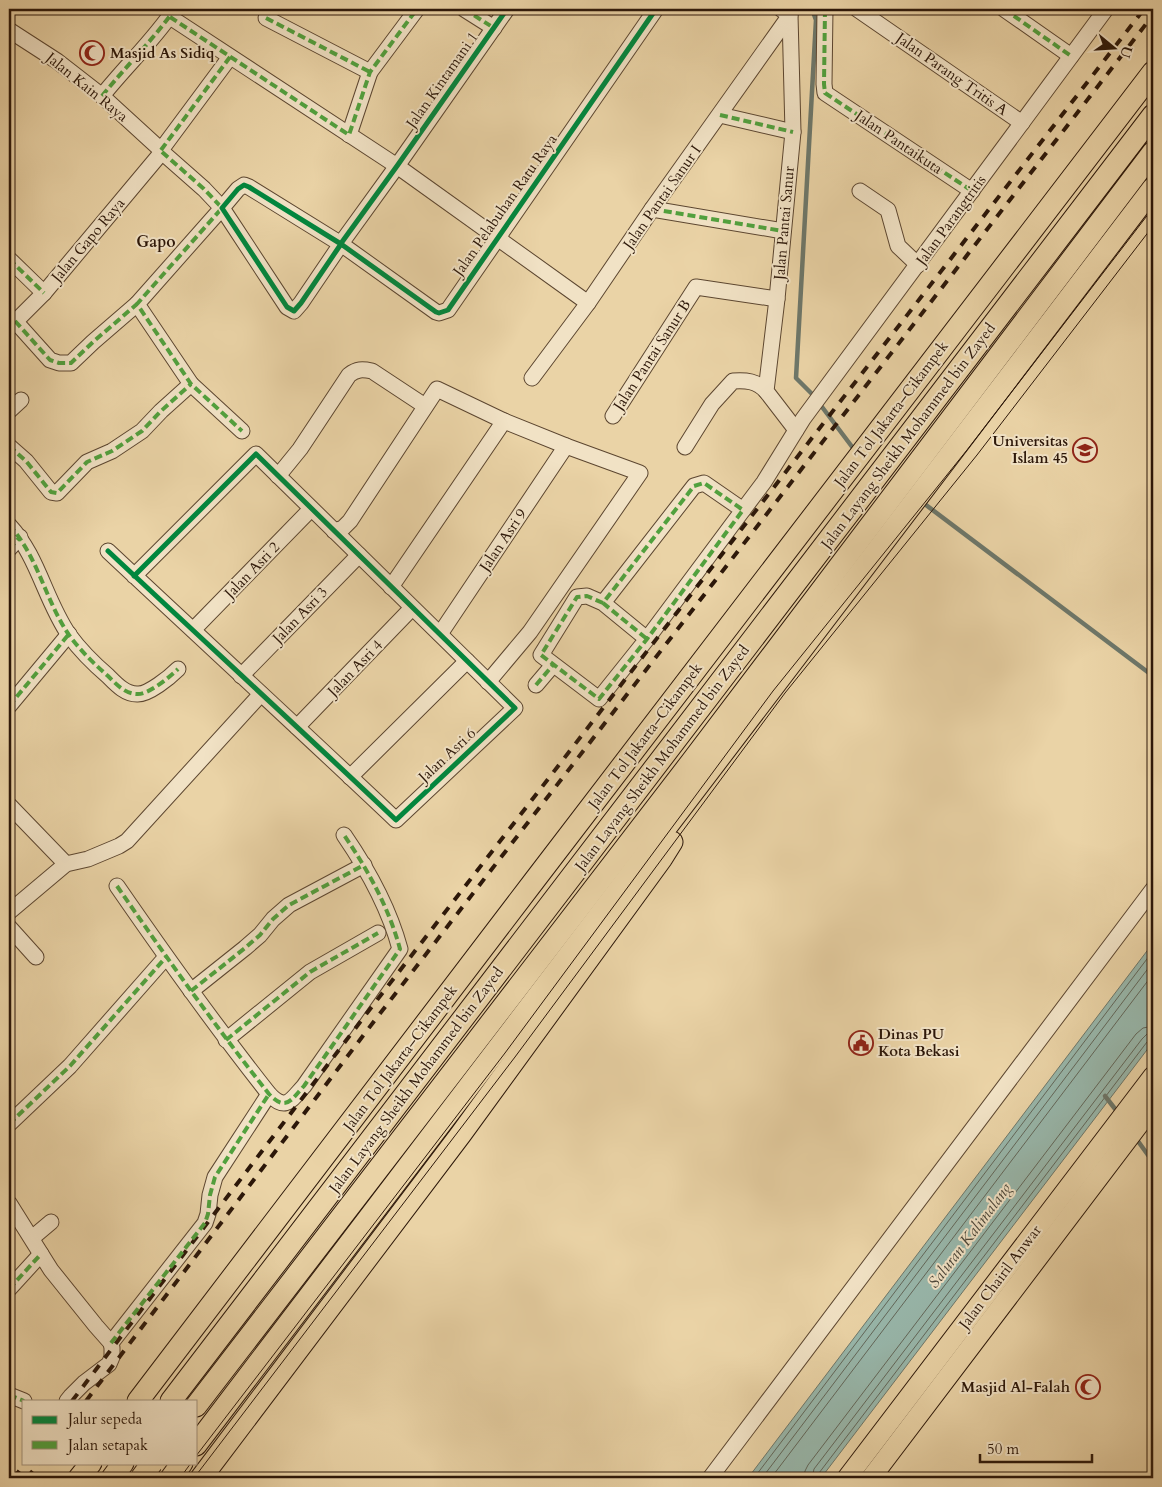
<svg xmlns="http://www.w3.org/2000/svg" width="1162" height="1487" viewBox="0 0 1162 1487" font-family="Cardo,serif">
<style>
.water{fill:#98b7ab;stroke:#6d776a}
.lines{fill:none;stroke-linecap:round;stroke-linejoin:round}
.shore{stroke:#62675a;stroke-width:1}
.stream{stroke:#6d776a;stroke-width:4.5}
.minor-casing{stroke:#5c4630;stroke-width:17}
.major-casing{stroke:#2c1709;stroke-width:21}
.highway-casing{stroke:#2c1709;stroke-width:23}
.minor{stroke:#f1e2c5;stroke-width:15}
.major{stroke:#ead3a6;stroke-width:19}
.highway{stroke:#ead3a6;stroke-width:21}
.tram{stroke:#2c1709;stroke-width:1}
.rail{stroke:#2c1709;stroke-width:4;stroke-dasharray:9 9;stroke-linecap:butt}
.highway-bridge-casing{stroke:#2c1709;stroke-width:23;stroke-linecap:butt}
.highway-bridge{stroke:#ead3a6;stroke-width:21}
.quiet{stroke:#51a13e;stroke-width:4;stroke-dasharray:8 4;stroke-linecap:butt}
.cycleway-casing{stroke:#f1e2c5;stroke-width:8}
.cycleway{stroke:#00873e;stroke-width:5}
.labels{text-anchor:middle;stroke-width:4;stroke-linejoin:round;paint-order:stroke}
.poi-label{font-size:15px;font-weight:bold;fill:#2c1709;stroke:#f1e2c5;text-anchor:start}
.street-label{font-size:15px;fill:#2c1709;stroke:#f1e2c5}
.neighbourhood-label{font-size:16px;font-weight:bold;fill:#2c1709;stroke:#f1e2c5}
.water-label{font-size:16px;font-style:italic;fill:#4c473a;stroke:#f1e2c5}
</style>
<rect width="100%" height="100%" fill="#ead3a6"/>
<filter id="stains"><feTurbulence type="fractalNoise" baseFrequency=".004" numOctaves="4"/><feColorMatrix values="0 0 0 0 .2 0 0 0 0 .09 0 0 0 0 .02 0 0 0 .5 -.17"/></filter>
<radialGradient id="worn" r=".72"><stop offset=".6" stop-color="#630" stop-opacity="0"/><stop offset="1" stop-color="#630" stop-opacity=".3"/></radialGradient>
<path class="water" d="M1153 943V1042L821 1478H748Z"/>
<g class="lines">
<g class="shore">
<path d="M754 1478 1153 951"/>
<path d="M762 1478 1153 962"/>
<path d="M771 1478 1153 974"/>
<path d="M804 1478 805 1471 808 1465 1136 1034 1143 1028 1153 1026"/>
<path d="M812 1478 814 1469 1142 1039 1147 1034H1153"/>
<path d="M818 1478 819 1473 1147 1042 1153 1040"/>
</g>
<g class="stream">
<path d="M812 9 816 20 796 378 813 395 856 452"/>
<path d="M922 502 1153 676"/>
<path d="M1105 1096 1119 1114"/>
<path d="M1135 1137 1153 1162"/>
</g>
<defs>
<g id="minor">
<path d="M464 9 494 28"/>
<path d="M507 9 397 166 342 242 341 244 301 303 294 311 287 307 222 208 238 189 244 185 249 187 341 244 436 312 439 313 448 310 656 9"/>
<path d="M781 9 790 15 793 132 777 299 766 391 796 430"/>
<path d="M825 9 824 84 825 93 972 191"/>
<path d="M857 9 1022 123"/>
<path d="M1004 9 1071 56"/>
<path d="M170 17 397 166 588 303"/>
<path d="M266 18 370 72"/>
<path d="M9 30 57 61 102 96 161 150"/>
<path d="M102 96C125 67 153 41 174 10"/>
<path d="M720 115 793 132"/>
<path d="M349 135 370 72 417 9"/>
<path d="M162 152 204 189 222 208 137 304 191 384 242 431"/>
<path d="M860 191 888 210 898 246 918 265"/>
<path d="M652 209 783 231"/>
<path d="M9 259 44 293"/>
<path d="M15 321 50 360 59 363H71L93 342 137 304"/>
<path d="M9 328 44 293 162 152 161 150 230 57"/>
<path d="M532 378 588 303 652 209 790 15"/>
<path d="M9 411 21 400"/>
<path d="M613 416 696 287 777 299"/>
<path d="M9 446 26 461 51 492 57 493 87 462 112 451 142 431 161 411 191 384"/>
<path d="M685 447 712 404 733 381C746 380 757 381 766 391"/>
<path d="M278 476 300 449 349 375C357 369 362 369 372 371L425 406"/>
<path d="M743 510 764 482 803 419 1106 9"/>
<path d="M9 525C38 556 45 600 69 635 80 650 94 664 108 676 116 684 125 694 137 694 148 695 170 677 178 669"/>
<path d="M334 531 343 528 350 521 437 389 504 421 566 446 640 473 530 632 488 682"/>
<path d="M9 549 20 537"/>
<path d="M108 551C204 641 301 730 396 820L515 708 256 454 134 576"/>
<path d="M391 587 504 421"/>
<path d="M603 603 587 596 577 597 541 655 599 699 647 639 743 510 704 483 694 486 603 603 647 639"/>
<path d="M193 630 311 509"/>
<path d="M440 634 566 446"/>
<path d="M241 676 359 555"/>
<path d="M536 685 553 665"/>
<path d="M9 706 69 634"/>
<path d="M297 727 412 608"/>
<path d="M350 777 467 661"/>
<path d="M9 805 66 864"/>
<path d="M117 886C166 957 216 1027 269 1094 286 1112 291 1100 304 1086L400 949C389 908 368 870 344 835"/>
<path d="M9 912 66 864 88 859 119 846 127 841 261 694"/>
<path d="M9 927 36 957"/>
<path d="M191 991 245 948 260 935 273 919 289 905 364 865"/>
<path d="M226 1040 310 972 378 933"/>
<path d="M9 1124 70 1066 166 957"/>
<path d="M9 1203 51 1270 96 1326 111 1343 112 1348V1357L109 1364 84 1383 71 1396 67 1401"/>
<path d="M32 1238 51 1222"/>
<path d="M9 1289 41 1254"/>
<path d="M111 1343 205 1223 208 1214 210 1195 215 1177 269 1094"/>
<path d="M9 1395 24 1401"/>
<path d="M710 1478 1153 889"/>
</g>
<g id="major">
<path d="M847 1478 1153 1076"/>
<path d="M871 1478 1153 1106"/>
</g>
<g id="highway">
<path d="M138 1401 534 881 1153 72"/>
<path d="M171 1401 1153 115"/>
<path d="M196 1406 692 761 1153 152"/>
<path d="M196 1445 1153 188"/>
<path d="M79 1478 91 1463"/>
<path d="M112 1478 123 1463"/>
<path d="M171 1478 182 1463"/>
<path d="M201 1478 461 1134 662 858 672 842"/>
</g>
</defs>
<use href="#minor" class="minor-casing"/>
<use href="#major" class="major-casing"/>
<use href="#highway" class="highway-casing"/>
<use href="#minor" class="minor"/>
<use href="#major" class="major"/>
<use href="#highway" class="highway"/>
<g class="tram">
<path d="M196 1456 505 1053 773 691 967 450 1153 208"/>
<path d="M180 1478 191 1463"/>
<path d="M194 1478 515 1057 785 693 977 455 1153 226"/>
</g>
<g class="rail">
<path d="M72 1401 367 1013 1144 9"/>
<path d="M86 1401 375 1020 1153 15"/>
<path d="M14 1478 25 1463"/>
<path d="M27 1478 39 1463"/>
</g>
<defs>
<path id="highway-bridge" d="M141 1478 152 1463"/>
</defs>
<use href="#highway-bridge" class="highway-bridge-casing"/>
<use href="#highway-bridge" class="highway-bridge"/>
<g class="quiet">
<path d="M464 9 494 28"/>
<path d="M825 9 824 84 825 93 972 191"/>
<path d="M1004 9 1071 56"/>
<path d="M170 17 349 135 370 72 417 9"/>
<path d="M266 18 370 72"/>
<path d="M9 34 11 31"/>
<path d="M102 96C126 66 153 40 175 9"/>
<path d="M720 115 793 132"/>
<path d="M161 150 230 57"/>
<path d="M162 152 204 189 222 208 137 304 191 384 242 431"/>
<path d="M652 209 783 231"/>
<path d="M9 259 44 293"/>
<path d="M15 321 50 360 59 363H71L93 342 137 304"/>
<path d="M9 446 26 461 51 492 57 493 87 462 112 451 142 431 161 411 191 384"/>
<path d="M9 525C38 556 45 600 69 635 80 650 94 664 108 676 116 684 125 694 137 694 148 695 170 677 178 669"/>
<path d="M9 549 20 537"/>
<path d="M603 603 587 596 577 597 541 655 599 699 647 639 743 510 704 483 694 486 603 603 647 639"/>
<path d="M536 685 553 665"/>
<path d="M9 706 69 634"/>
<path d="M117 886C166 957 216 1027 269 1094 286 1112 291 1100 304 1086L400 949C389 908 368 870 344 835"/>
<path d="M191 991 245 948 260 935 273 919 289 905 364 865"/>
<path d="M226 1040 310 972 378 933"/>
<path d="M9 1124 70 1066 166 957"/>
<path d="M9 1289 41 1254"/>
<path d="M111 1343 205 1223 208 1214 210 1195 215 1177 269 1094"/>
<path d="M9 1395 24 1401"/>
</g>
<defs>
<g id="cycleway">
<path d="M507 9 397 166 342 242 341 244 301 303 294 311 287 307 222 208 238 189 244 185 249 187 341 244 436 312 439 313 448 310 656 9"/>
<path d="M108 551C204 641 301 730 396 820L515 708 256 454 134 576"/>
</g>
</defs>
<use href="#cycleway" class="cycleway-casing"/>
<use href="#cycleway" class="cycleway"/>
</g>
<defs>
<symbol id="mosque-ring" viewBox="-11 -11 22 22"><circle r="9.5" fill="#f1e2c5" stroke="#8f2418" stroke-width="1.5"/><path d="M3.5-4.9A6 6 0 1 0 3.5 4.9A5 5 0 1 1 3.5-4.9Z" fill="#8f2418"/></symbol>
<symbol id="university-ring" viewBox="-11 -11 22 22"><circle r="9.5" fill="#f1e2c5" stroke="#8f2418" stroke-width="1.5"/><path d="M0-5L7-2L0 1L-7-2ZM-4 1L0 2.5L4 1V4Q0 6-4 4Z" fill="#8f2418"/></symbol>
<symbol id="civic-ring" viewBox="-11 -11 22 22"><circle r="9.5" fill="#f1e2c5" stroke="#8f2418" stroke-width="1.5"/><path d="M-.6-6.5H3V-4.5H.6V-3L4-1V1h2V6H-6V1h2V-1L-.6-3ZM-1.2 2.5V6h2.4V2.5Z" fill="#8f2418"/></symbol>
</defs>
<g fill-rule="evenodd">
<use href="#mosque-ring" x="78" y="39" width="28" height="28"/>
<use href="#university-ring" x="1071" y="436" width="28" height="28"/>
<use href="#civic-ring" x="847" y="1029" width="28" height="28"/>
<use href="#mosque-ring" x="1074" y="1373" width="28" height="28"/>
</g>
<g class="labels">
<g class="poi-label">
<text x="110" y="58">Masjid As Sidiq</text>
<text x="1068" y="446" text-anchor="end">Universitas<tspan x="1068" dy="17">Islam 45</tspan></text>
<text x="878" y="1039">Dinas PU<tspan x="878" dy="17">Kota Bekasi</tspan></text>
<text x="1070" y="1392" text-anchor="end">Masjid Al-Falah</text>
</g>
<g class="street-label">
<text transform="translate(952 74) rotate(35)" y="5">Jalan Parang Tritis A</text>
<text transform="translate(442 80) rotate(-55)" y="5">Jalan Kintamani 1</text>
<text transform="translate(87 87) rotate(39)" y="5">Jalan Kain Raya</text>
<text transform="translate(899 142) rotate(34)" y="5">Jalan Pantaikuta</text>
<text transform="translate(662 197) rotate(-55)" y="5">Jalan Pantai Sanur I</text>
<text transform="translate(505 205) rotate(-55)" y="5">Jalan Pelabuhan Ratu Raya</text>
<text transform="translate(951 220) rotate(-54)" y="5">Jalan Parangtritis</text>
<text transform="translate(784 223) rotate(-85)" y="5">Jalan Pantai Sanur</text>
<text transform="translate(88 240) rotate(-50)" y="5">Jalan Gapo Raya</text>
<text transform="translate(652 355) rotate(-57)" y="5">Jalan Pantai Sanur B</text>
<text transform="translate(891 414) rotate(-53)" y="5">Jalan Tol Jakarta–Cikampek</text>
<text transform="translate(908 436) rotate(-53)" y="5">Jalan Layang Sheikh Mohammed bin Zayed</text>
<text transform="translate(503 540) rotate(-56)" y="5">Jalan Asri 9</text>
<text transform="translate(252 570) rotate(-46)" y="5">Jalan Asri 2</text>
<text transform="translate(300 615) rotate(-46)" y="5">Jalan Asri 3</text>
<text transform="translate(355 668) rotate(-46)" y="5">Jalan Asri 4</text>
<text transform="translate(645 736) rotate(-53)" y="5">Jalan Tol Jakarta–Cikampek</text>
<text transform="translate(447 755) rotate(-43)" y="5">Jalan Asri 6</text>
<text transform="translate(662 758) rotate(-53)" y="5">Jalan Layang Sheikh Mohammed bin Zayed</text>
<text transform="translate(400 1058) rotate(-53)" y="5">Jalan Tol Jakarta–Cikampek</text>
<text transform="translate(416 1080) rotate(-53)" y="5">Jalan Layang Sheikh Mohammed bin Zayed</text>
<text transform="translate(1000 1277) rotate(-53)" y="5">Jalan Chairil Anwar</text>
</g>
<g class="neighbourhood-label">
<text x="156" y="247">Gapo</text>
</g>
<g class="water-label">
<text transform="translate(969 1235) rotate(-53)" y="6">Saluran Kalimalang</text>
</g>
</g>
<rect width="1162" height="1487" fill="none" stroke="#ead3a6" stroke-width="30"/>
<rect x="10" y="10" width="1142" height="1467" fill="none" stroke="#2c1709" stroke-width="2.5"/>
<rect x="15" y="15" width="1132" height="1457" fill="none" stroke="#2c1709"/>
<rect x="22" y="1400" width="175" height="65" fill="#f1e2c5" stroke="#a2917a"/>
<rect x="32" y="1416" width="25" height="8" fill="#00873e" stroke="#a2917a"/>
<text x="68" y="1424" font-size="15" fill="#2c1709">Jalur sepeda</text>
<rect x="32" y="1441" width="25" height="8" fill="#51a13e" stroke="#a2917a"/>
<text x="68" y="1450" font-size="15" fill="#2c1709">Jalan setapak</text>
<g transform="translate(1114 48) rotate(108)" stroke="#f1e2c5" stroke-width="4" paint-order="stroke">
<path d="M0-4L9 19L0 12L-9 19Z" fill="#2c1709"/>
<text y="-8" font-size="14" font-weight="bold" text-anchor="middle" fill="#2c1709">U</text>
</g>
<path d="M980 1454v8h112v-8" fill="none" stroke="#2c1709" stroke-width="2.5"/>
<text x="987" y="1454" font-size="15" fill="#2c1709" stroke="#f1e2c5" stroke-width="4" paint-order="stroke">50 m</text>
<rect width="100%" height="100%" filter="url(#stains)"/>
<rect width="100%" height="100%" fill="url(#worn)"/>
</svg>
